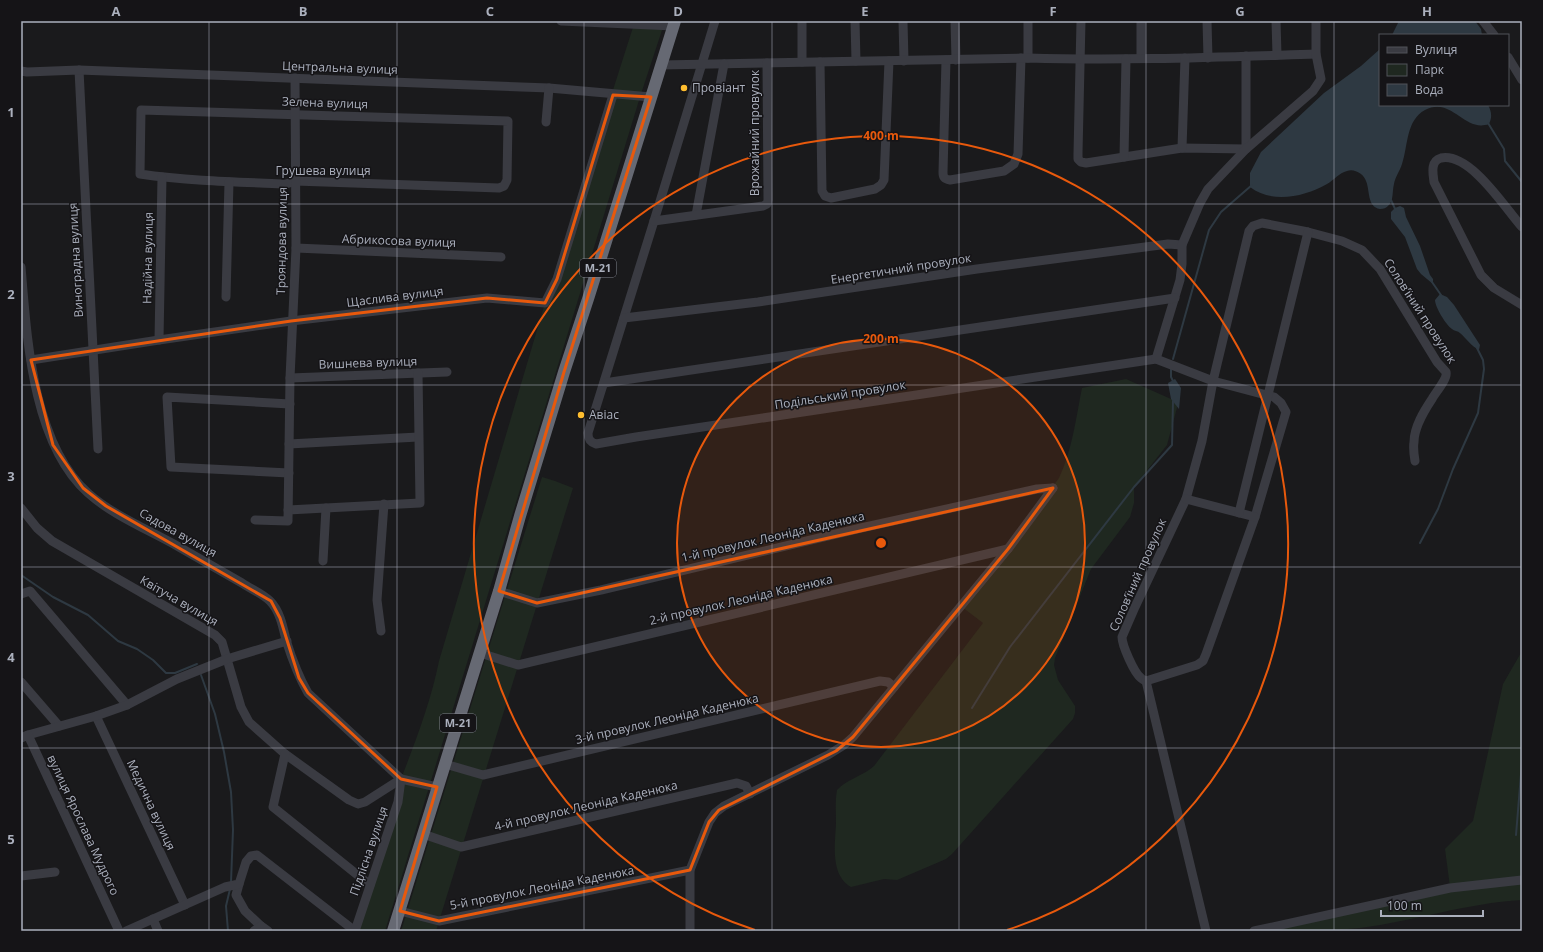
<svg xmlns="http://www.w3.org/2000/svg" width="1543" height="952" viewBox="0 0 1543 952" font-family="'Open Sans',sans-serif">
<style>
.green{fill:#1f2820}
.water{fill:#2e3942}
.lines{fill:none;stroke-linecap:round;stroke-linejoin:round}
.stream{stroke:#2e3942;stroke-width:2}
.minor{stroke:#3a3b42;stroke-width:9}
.highway{stroke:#666973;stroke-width:12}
.marked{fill:none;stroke:#e8590c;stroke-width:3;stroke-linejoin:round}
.grid{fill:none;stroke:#abb0bd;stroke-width:1;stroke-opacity:0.55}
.ring{fill:none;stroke:#e8590c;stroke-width:2}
.poi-dot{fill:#ffbe2f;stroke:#151417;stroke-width:1.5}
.labels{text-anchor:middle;stroke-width:3;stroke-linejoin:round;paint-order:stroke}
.shield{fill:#151417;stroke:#7e818b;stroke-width:1}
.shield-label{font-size:11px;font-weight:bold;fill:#abb0bd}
.street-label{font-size:12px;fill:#abb0bd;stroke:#151417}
.poi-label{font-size:12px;fill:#abb0bd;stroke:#151417;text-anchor:start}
.centre{fill:#e8590c;stroke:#151417;stroke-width:2}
.ring-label{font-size:12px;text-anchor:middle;font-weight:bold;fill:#e8590c;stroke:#151417;stroke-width:3;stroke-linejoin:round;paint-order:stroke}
.neatline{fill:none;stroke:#abb0bd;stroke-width:1.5}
.grid-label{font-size:13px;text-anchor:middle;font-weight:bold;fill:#abb0bd}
</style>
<rect width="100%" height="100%" fill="#1a1a1c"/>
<g class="green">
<path d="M635 21H665L640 97 385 931H355L401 779C416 740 431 701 439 661L545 303Z"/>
<path d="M1126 379 1171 399 1178 404 1167 445 1134 487V503L1130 517 1091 569 1055 658 1054 665 1058 680 1075 706V713L1073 719 952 854 946 859 897 880 884 879 851 887C830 875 835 844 836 824 836 812 835 801 837 790 847 779 863 776 874 766L983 623 962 607 1059 478C1072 451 1076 418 1082 388Z"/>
<path d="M542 477 555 481 573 488 436 931H401Z"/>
<path d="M1522 651V900C1467 903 1415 921 1360 928 1325 932 1289 931 1254 931L1450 887 1445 849 1473 821 1503 684Z"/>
</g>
<g class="water">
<path d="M1399 21H1475L1481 29 1482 35H1392Z"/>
<path d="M1380 49V105H1488C1492 112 1492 118 1489 124 1464 133 1452 96 1425 110 1406 120 1408 146 1402 164 1400 171 1395 177 1394 184 1392 191 1394 201 1388 206 1386 208 1384 209 1380 209 1367 207 1370 190 1366 181 1364 174 1354 168 1347 171 1339 173 1334 180 1327 184 1304 197 1272 204 1250 187V173L1261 152 1324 93 1361 66Z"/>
<path d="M1400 206 1404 208 1406 217 1420 246 1430 275 1433 279V284L1421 274 1417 269 1405 237 1391 219V212L1395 208Z"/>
<path d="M1440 294 1447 297 1454 305 1480 345 1479 350C1471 346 1467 339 1460 333 1458 331 1454 331 1452 329 1446 325 1435 307 1435 300Z"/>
<path d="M1175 379 1181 388 1179 409 1171 399 1168 383Z"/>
</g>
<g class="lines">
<g class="stream">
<path d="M1488 123 1504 149 1505 161 1522 182"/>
<path d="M1391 200 1396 211"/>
<path d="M1432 282 1441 295"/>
<path d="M1173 359 1209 230 1221 212 1252 185"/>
<path d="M1171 369V377L1173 381"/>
<path d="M1420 543 1438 509 1453 469 1478 413 1484 369 1483 360 1477 348"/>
<path d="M21 575 53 597 88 615 118 641 137 649 153 660 166 673H175L197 664"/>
<path d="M201 675 215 714 224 752 231 792 233 830 231 882"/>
<path d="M972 708 1010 647 1134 487 1172 445 1173 401"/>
<path d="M1516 835 1522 762"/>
<path d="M228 931 226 906 230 889"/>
</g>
<g class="minor">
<path d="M561 21 674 26"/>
<path d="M715 21 654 221 588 433C588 439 590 442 596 444L636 437 1156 359 1213 381 1274 397 1281 403 1286 412 1255 517 1206 654 1203 661 1197 665 1146 681C1146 681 1141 679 1141 678 1134 673 1122 645 1122 637L1135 607 1186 499 1202 441 1213 381 1249 231 1253 226 1262 223 1308 232 1342 241 1362 250 1380 269 1437 362 1446 372C1448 378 1436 392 1432 399 1424 411 1414 427 1414 442 1413 448 1414 455 1415 461"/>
<path d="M802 21V62"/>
<path d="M855 21 856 61"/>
<path d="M903 21 904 61"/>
<path d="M955 21 956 60"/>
<path d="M1028 21V58"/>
<path d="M1081 21 1078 153V159L1081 162 1086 163 1182 148 1246 149V56"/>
<path d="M1207 21 1208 58"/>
<path d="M1276 21 1277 55"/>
<path d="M1483 21 1494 35"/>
<path d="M1508 57 1522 80"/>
<path d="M1141 58V21"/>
<path d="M946 60 943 172C943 177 944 179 950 180L1004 171 1014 164 1018 154 1021 58"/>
<path d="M820 62 822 191 825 196 831 198 875 189 881 185 884 180 889 61"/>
<path d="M661 65 1028 58C1124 61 1220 57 1316 54"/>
<path d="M79 70 98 449"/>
<path d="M21 71 27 72 79 70 549 88 651 97"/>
<path d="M141 110 508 121 507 180 504 186 499 188 295 181 286 184C237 182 188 181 140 174Z"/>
<path d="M546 122 549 88"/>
<path d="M1182 148 1185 58"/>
<path d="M1124 157 1126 59"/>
<path d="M696 215 724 64"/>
<path d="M654 221 763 206 767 204 768 200 767 63"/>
<path d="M1522 227C1505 208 1470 152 1441 158 1430 161 1433 174 1434 182L1481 275 1494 288 1522 305"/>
<path d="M296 248 501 257"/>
<path d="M21 267C27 337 32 443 88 493 112 515 151 531 179 547 200 559 221 571 242 583 251 589 263 594 270 601 280 611 283 627 286 640 292 659 298 676 308 693L401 779 437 787"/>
<path d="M226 297 229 182"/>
<path d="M624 318 758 302 977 269 1168 244 1182 245"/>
<path d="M159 340 162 177"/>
<path d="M1156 359 1180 280 1182 264V245L1200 203 1208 189 1246 149 1313 91 1321 79 1316 54V21"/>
<path d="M31 360 159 340 291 321 487 298 545 303 557 279 613 95"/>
<path d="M290 378 447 372"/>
<path d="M604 383 1175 298"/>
<path d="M289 444 418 437"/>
<path d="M289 473 171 467 167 397 290 404"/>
<path d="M1186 499 1255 517"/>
<path d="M21 508 37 528 52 541 215 635 222 642 241 707 249 722 285 754 349 800 358 804 365 802 401 779"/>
<path d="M288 510 420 503 418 373"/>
<path d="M1239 513 1308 232"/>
<path d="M255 520 288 521 290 378 296 248 295 78"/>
<path d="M323 561 326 508"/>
<path d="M499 591 537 603 601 590 861 528 1037 489 1053 488"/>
<path d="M21 594 30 591 127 705"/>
<path d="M381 631 377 600 384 504"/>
<path d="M480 653 518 665 1008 549"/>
<path d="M1146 681 1206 931"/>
<path d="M21 682 59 726"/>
<path d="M96 716 185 905"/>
<path d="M28 735 96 716 127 705 177 679 227 659 287 641"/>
<path d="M21 738 28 735 119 931"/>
<path d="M285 754 273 807 370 885"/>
<path d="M445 764 483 775 880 681 888 682 894 687"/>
<path d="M423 834 461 847 737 783 746 786 750 794"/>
<path d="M21 876 55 872"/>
<path d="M239 884 236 895 245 911 261 926"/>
<path d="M400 911 439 921 690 870"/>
<path d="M153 919 158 931"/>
<path d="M126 931 225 887 239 884 246 862 251 856 257 855 355 931"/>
<path d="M254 931 261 926 268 931"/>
<path d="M355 931 398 802 401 779"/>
<path d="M690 931V870L709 822 715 813 724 806 828 755 844 745 853 737 1008 549 1053 488"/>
<path d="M1254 931 1450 888 1522 880"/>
</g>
<path class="highway" d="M393 931 499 591 520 516 564 372 588 299 675 21"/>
</g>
<path class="marked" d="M613 95 651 97 564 372 499 591 537 603 1053 488 1008 549 853 737 836 751 719 810 709 822 690 870 439 921 400 911 437 787 401 779 308 693 299 678 280 618 271 601 106 506 83 488 53 445 31 360 291 321 487 298 545 303 557 279Z"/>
<path class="grid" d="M209 21V931M397 21V931M584 21V931M772 21V931M959 21V931M1146 21V931M1334 21V931M21 204H1522M21 385H1522M21 567H1522M21 748H1522"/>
<circle cx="881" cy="543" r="204" fill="#e8590c" fill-opacity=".12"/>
<g class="ring">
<circle cx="881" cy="543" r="204"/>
<path d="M755 930A407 407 0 1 1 1007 930"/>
</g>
<g class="poi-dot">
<circle cx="684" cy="88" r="4"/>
<circle cx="581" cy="415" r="4"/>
</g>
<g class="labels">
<g class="shield">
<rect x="580" y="259" width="36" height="18" rx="3"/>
<rect x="440" y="714" width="36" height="18" rx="3"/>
</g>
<g class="shield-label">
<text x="598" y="272">М-21</text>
<text x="458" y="727">М-21</text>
</g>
<g class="street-label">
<text transform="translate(340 68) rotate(2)" y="4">Центральна вулиця</text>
<text transform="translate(325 103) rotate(2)" y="4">Зелена вулиця</text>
<text transform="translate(755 133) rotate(-90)" y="4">Врожайний провулок</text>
<text x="323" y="175">Грушева вулиця</text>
<text transform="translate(282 241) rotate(-89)" y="4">Трояндова вулиця</text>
<text transform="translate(399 241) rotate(2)" y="4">Абрикосова вулиця</text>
<text transform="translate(148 258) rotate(-89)" y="4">Надійна вулиця</text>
<text transform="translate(76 260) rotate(-93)" y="4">Виноградна вулиця</text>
<text transform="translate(901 269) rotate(-9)" y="4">Енергетичний провулок</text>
<text transform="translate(395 297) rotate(-7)" y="4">Щаслива вулиця</text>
<text transform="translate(1420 311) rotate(57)" y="4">Соловʼїний провулок</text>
<text transform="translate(368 363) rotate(-2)" y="4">Вишнева вулиця</text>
<text transform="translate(840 395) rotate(-9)" y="4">Подільський провулок</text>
<text transform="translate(178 533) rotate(29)" y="4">Садова вулиця</text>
<text transform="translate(773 537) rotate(-13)" y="4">1-й провулок Леоніда Каденюка</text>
<text transform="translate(1138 575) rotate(-66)" y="4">Соловʼїний провулок</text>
<text transform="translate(741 600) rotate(-13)" y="4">2-й провулок Леоніда Каденюка</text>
<text transform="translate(179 601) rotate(30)" y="4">Квітуча вулиця</text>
<text transform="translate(667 719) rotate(-13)" y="4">3-й провулок Леоніда Каденюка</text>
<text transform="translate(151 805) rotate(65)" y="4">Медична вулиця</text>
<text transform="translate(586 806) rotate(-13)" y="4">4-й провулок Леоніда Каденюка</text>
<text transform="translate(83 825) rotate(65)" y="4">вулиця Ярослава Мудрого</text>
<text transform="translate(369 851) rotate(-71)" y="4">Підлісна вулиця</text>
<text transform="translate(542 888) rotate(-11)" y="4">5-й провулок Леоніда Каденюка</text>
</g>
<g class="poi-label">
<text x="692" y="92">Провіант</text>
<text x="589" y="419">Авіас</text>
</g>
</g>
<circle cx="881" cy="543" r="6" class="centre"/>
<g class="ring-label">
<text x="881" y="140">400 m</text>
<text x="881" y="343">200 m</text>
</g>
<rect width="1543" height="952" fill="none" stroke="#151417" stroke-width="44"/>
<rect x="1379" y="34" width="130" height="72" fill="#151417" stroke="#515259"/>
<rect x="1387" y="47" width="20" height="6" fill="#3a3b42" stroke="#515259"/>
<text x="1415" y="54" font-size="12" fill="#abb0bd">Вулиця</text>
<rect x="1387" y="64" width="20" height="12" fill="#1f2820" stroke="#515259"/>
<text x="1415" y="74" font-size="12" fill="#abb0bd">Парк</text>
<rect x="1387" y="84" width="20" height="12" fill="#2e3942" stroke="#515259"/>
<text x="1415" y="94" font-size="12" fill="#abb0bd">Вода</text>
<path d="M1381 910v6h102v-6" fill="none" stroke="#abb0bd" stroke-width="2"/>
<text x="1387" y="910" font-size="12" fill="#abb0bd" stroke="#151417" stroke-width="3" paint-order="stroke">100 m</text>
<rect x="22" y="22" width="1499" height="908" class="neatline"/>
<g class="grid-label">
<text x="116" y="16">A</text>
<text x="303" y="16">B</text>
<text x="490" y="16">C</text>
<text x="678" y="16">D</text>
<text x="865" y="16">E</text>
<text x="1053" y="16">F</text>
<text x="1240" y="16">G</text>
<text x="1427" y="16">H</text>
<text x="11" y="117">1</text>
<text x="11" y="299">2</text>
<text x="11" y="481">3</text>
<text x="11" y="662">4</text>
<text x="11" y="844">5</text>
</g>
</svg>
